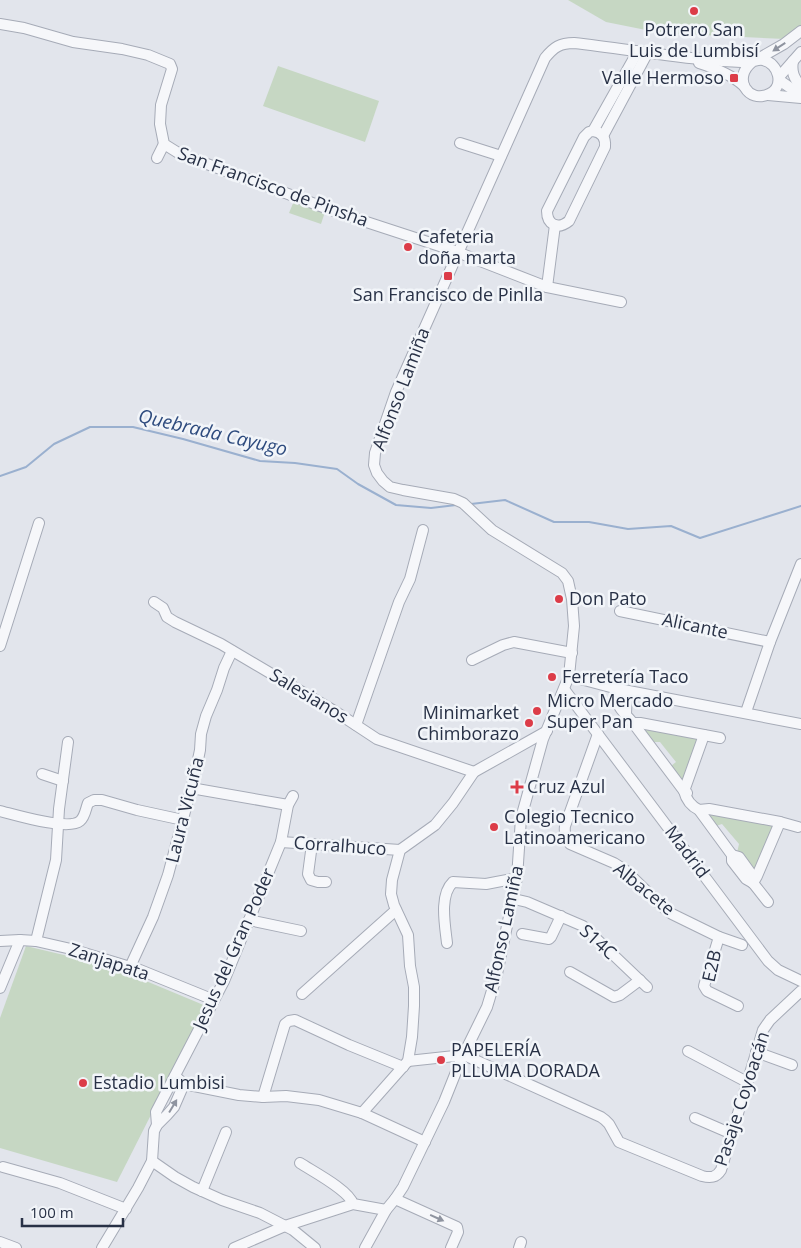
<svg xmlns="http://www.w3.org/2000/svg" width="801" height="1248" viewBox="0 0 801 1248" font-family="'Open Sans',sans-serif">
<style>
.green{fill:#c6d7c3}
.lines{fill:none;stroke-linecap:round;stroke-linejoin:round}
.stream{stroke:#9ab0cf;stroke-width:2}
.minor-casing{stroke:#a6abb7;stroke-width:12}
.minor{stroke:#f6f7fa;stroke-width:10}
.oneway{fill:#8f94a0}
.poi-dot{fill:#dc3c48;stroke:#f2f5f9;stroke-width:2}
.labels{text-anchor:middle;stroke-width:5;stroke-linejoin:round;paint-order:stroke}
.poi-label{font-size:18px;fill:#283146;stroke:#f2f5f9;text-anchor:start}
.street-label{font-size:18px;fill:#283146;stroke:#f2f5f9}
.water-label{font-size:19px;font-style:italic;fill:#2e4b7e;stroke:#f2f5f9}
</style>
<rect width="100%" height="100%" fill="#e2e5ec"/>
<g class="green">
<path d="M568 0H801V30L785 39 661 33 606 22Z"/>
<path d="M278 66 379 101 365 142 263 106Z"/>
<path d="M294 201 325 212 321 224 289 213Z"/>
<path d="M646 729 700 738 684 782 671 766 676 762 660 742H653L645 731Z"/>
<path d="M710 814 778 825 758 876 737 853 739 844 722 824 716 826 710 817Z"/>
<path d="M26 946 110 966 206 1006 117 1182 0 1148V1018Z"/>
</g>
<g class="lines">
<g class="stream">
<path d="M0 476 26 467 54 444 90 427H133L183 439 260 461 295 463 337 469 358 484 396 505 431 508 456 505"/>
<path d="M471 504 505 500 554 522H589L628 529 671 526 700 538 801 506"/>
</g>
<defs>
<g id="minor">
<path d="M0 24 24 28 73 42 122 49 148 55 170 64 172 69 161 105 160 124 164 144 180 154 342 214 452 250 547 287 621 302"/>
<path d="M756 60 784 44 801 31"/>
<path d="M793 61C791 72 794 78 801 87"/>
<path d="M699 63C715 68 731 74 744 86"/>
<path d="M779 77 801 52"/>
<path d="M779 80 801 95"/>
<path d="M768 95 801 98"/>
<path d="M593 131C602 132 606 138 605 147L569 221C558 230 547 225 547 211L584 137 589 132Z"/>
<path d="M593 131 638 51"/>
<path d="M603 136 648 52"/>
<path d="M460 143 501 156"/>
<path d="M157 158 164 144"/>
<path d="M547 287 555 225"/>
<path d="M154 602 163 608 167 617 175 622 221 644 336 712 377 739 474 772"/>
<path d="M620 611 770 642"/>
<path d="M0 646 39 523"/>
<path d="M472 660 503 645 514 642 572 653"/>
<path d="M569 676 618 689 801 724"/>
<path d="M564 689 768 961 778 970 801 981"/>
<path d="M618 689C615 709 622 709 633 723H640L720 738"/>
<path d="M746 712 770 642 801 564"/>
<path d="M626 714 627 691"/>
<path d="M633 723 684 791 687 793"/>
<path d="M356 725 399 602 410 579 423 530"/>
<path d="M598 734 565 826C564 834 566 838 570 844L614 863 625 870 665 909 672 914 719 937 742 945"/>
<path d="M704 735 684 791C686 799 691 806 699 810L732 855V861L746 879 753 883"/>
<path d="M42 774 63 781"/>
<path d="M191 788 288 805"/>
<path d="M699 810 709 809 780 822 798 827"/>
<path d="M0 811C16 815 68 831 80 821 85 817 86 808 88 803L94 800H102L137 810 183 820"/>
<path d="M281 842 400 850"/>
<path d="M312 844 308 874 311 880 318 882H326"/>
<path d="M732 855 739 857 752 875 753 883 768 902"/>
<path d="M753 883 757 876 780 822"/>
<path d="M514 899 527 902 583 926 647 987"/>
<path d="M249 920 301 931"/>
<path d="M522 934 549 939 551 937 561 916"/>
<path d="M719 937 704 986 707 991 738 1006"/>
<path d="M0 941 20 940 36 941 71 949 140 970 214 1000"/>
<path d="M36 941 56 860 59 809 68 742"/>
<path d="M447 943C445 925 439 895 453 882L486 884 517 878"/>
<path d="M130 967 153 917 168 875 195 774 200 750 201 734 206 716 217 690 224 668 232 651"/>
<path d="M570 972 614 997 620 995 640 980"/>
<path d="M0 988 20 940"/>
<path d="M302 994 396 910"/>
<path d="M688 1051 747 1082"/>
<path d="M756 1052 792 1065"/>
<path d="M408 1061 464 1055 601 1117 605 1120 609 1124 619 1142 702 1176C710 1178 716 1178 721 1170L763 1030 770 1020 801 991"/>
<path d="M175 1076 184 1084 239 1095 263 1097 286 1096 319 1100 362 1113 425 1142"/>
<path d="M263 1097 285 1024 289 1021 295 1020 349 1045 403 1067"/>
<path d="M362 1113 408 1061 412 1037 414 1006V987L410 966 408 935 394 905 391 894 392 880 400 850 435 825 453 803 474 772 547 731"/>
<path d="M695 1118 732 1134"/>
<path d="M157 1125 156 1112 224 981 281 842 288 805 293 796"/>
<path d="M152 1161 175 1177 193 1187 222 1200 260 1213 293 1230 315 1248"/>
<path d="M300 1163C312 1171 349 1190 353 1204"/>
<path d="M3 1167 60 1183 126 1209"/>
<path d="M202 1191 226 1132"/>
<path d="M395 1199 457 1227 458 1232 451 1248"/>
<path d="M0 1242 16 1248"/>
<path d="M102 1248 138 1188 152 1161 154 1131 157 1125 167 1115 174 1107 184 1084"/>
<path d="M234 1248 285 1226 353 1204 386 1210"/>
<path d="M365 1248 386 1210 395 1199 403 1187 444 1102 460 1062 487 1007 497 974 517 878 521 818 543 739 569 676 574 626 572 599 568 581 562 573 492 530 463 503 454 499 403 490 390 487 383 481 377 473 374 465 375 453 396 392 545 58C554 47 560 43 574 43 619 48 665 56 710 60 723 61 736 62 748 62 753 62 758 59 763 60 779 63 785 87 769 94 748 104 732 78 752 62"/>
<path d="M519 1248 521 1242"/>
</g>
</defs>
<use href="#minor" class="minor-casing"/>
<use href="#minor" class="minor"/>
</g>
<defs><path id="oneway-solid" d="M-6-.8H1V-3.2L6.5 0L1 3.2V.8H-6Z" transform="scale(1.25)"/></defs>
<g class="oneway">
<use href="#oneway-solid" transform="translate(779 47) rotate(147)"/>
<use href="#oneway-solid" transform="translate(173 1106) rotate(-59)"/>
<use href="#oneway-solid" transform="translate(437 1218) rotate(24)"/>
</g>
<g class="poi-dot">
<circle cx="694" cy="11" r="5"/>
<rect x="729" y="73" width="10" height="10" rx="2.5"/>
<circle cx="408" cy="247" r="5"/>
<rect x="443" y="271" width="10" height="10" rx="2.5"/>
<circle cx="559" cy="599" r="5"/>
<circle cx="552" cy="677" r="5"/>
<circle cx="537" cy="711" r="5"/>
<circle cx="529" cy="723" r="5"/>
<path d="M514.5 779.5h5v5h5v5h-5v5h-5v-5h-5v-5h5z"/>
<circle cx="494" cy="827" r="5"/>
<circle cx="441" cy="1060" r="5"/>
<circle cx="83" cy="1083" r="5"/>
</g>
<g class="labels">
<g class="poi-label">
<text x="694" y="36" text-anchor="middle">Potrero San<tspan x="694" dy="21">Luis de Lumbisí</tspan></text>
<text x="724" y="84" text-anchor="end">Valle Hermoso</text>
<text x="418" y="243">Cafeteria<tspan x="418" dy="21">doña marta</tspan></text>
<text x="448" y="301" text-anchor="middle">San Francisco de Pinlla</text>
<text x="569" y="605">Don Pato</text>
<text x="562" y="683">Ferretería Taco</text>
<text x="547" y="707">Micro Mercado<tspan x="547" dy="21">Super Pan</tspan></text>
<text x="519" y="719" text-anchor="end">Minimarket<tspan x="519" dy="21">Chimborazo</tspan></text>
<text x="527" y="793">Cruz Azul</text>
<text x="504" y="823">Colegio Tecnico<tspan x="504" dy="21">Latinoamericano</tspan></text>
<text x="451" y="1056">PAPELERÍA<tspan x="451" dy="21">PLLUMA DORADA</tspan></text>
<text x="93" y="1089">Estadio Lumbisi</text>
</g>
<g class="street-label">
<text transform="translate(273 187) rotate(20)" y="6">San Francisco de Pinsha</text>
<text transform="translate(401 389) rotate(-69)" y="6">Alfonso Lamiña</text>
<text transform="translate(695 626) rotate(12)" y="6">Alicante</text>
<text transform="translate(309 696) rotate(31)" y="6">Salesianos</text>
<text transform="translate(185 810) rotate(-76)" y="6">Laura Vicuña</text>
<text transform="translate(340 846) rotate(4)" y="6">Corralhuco</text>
<text transform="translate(687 852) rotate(53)" y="6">Madrid</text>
<text transform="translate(644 889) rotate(39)" y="6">Albacete</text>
<text transform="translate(504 929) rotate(-78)" y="6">Alfonso Lamiña</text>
<text transform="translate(598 942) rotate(42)" y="6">S14C</text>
<text transform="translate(234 949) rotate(-66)" y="6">Jesus del Gran Poder</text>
<text transform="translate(109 962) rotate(18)" y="6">Zanjapata</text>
<text transform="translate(712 966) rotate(-77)" y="6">E2B</text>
<text transform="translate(742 1099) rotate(-72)" y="6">Pasaje Coyoacán</text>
</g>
<g class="water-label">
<text transform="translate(213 432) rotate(13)" y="7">Quebrada Cayugo</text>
</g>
</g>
<path d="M22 1218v8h101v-8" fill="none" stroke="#283146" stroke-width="2.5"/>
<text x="30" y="1218" font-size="15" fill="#283146" stroke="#f2f5f9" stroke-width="4" paint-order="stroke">100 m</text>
</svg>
